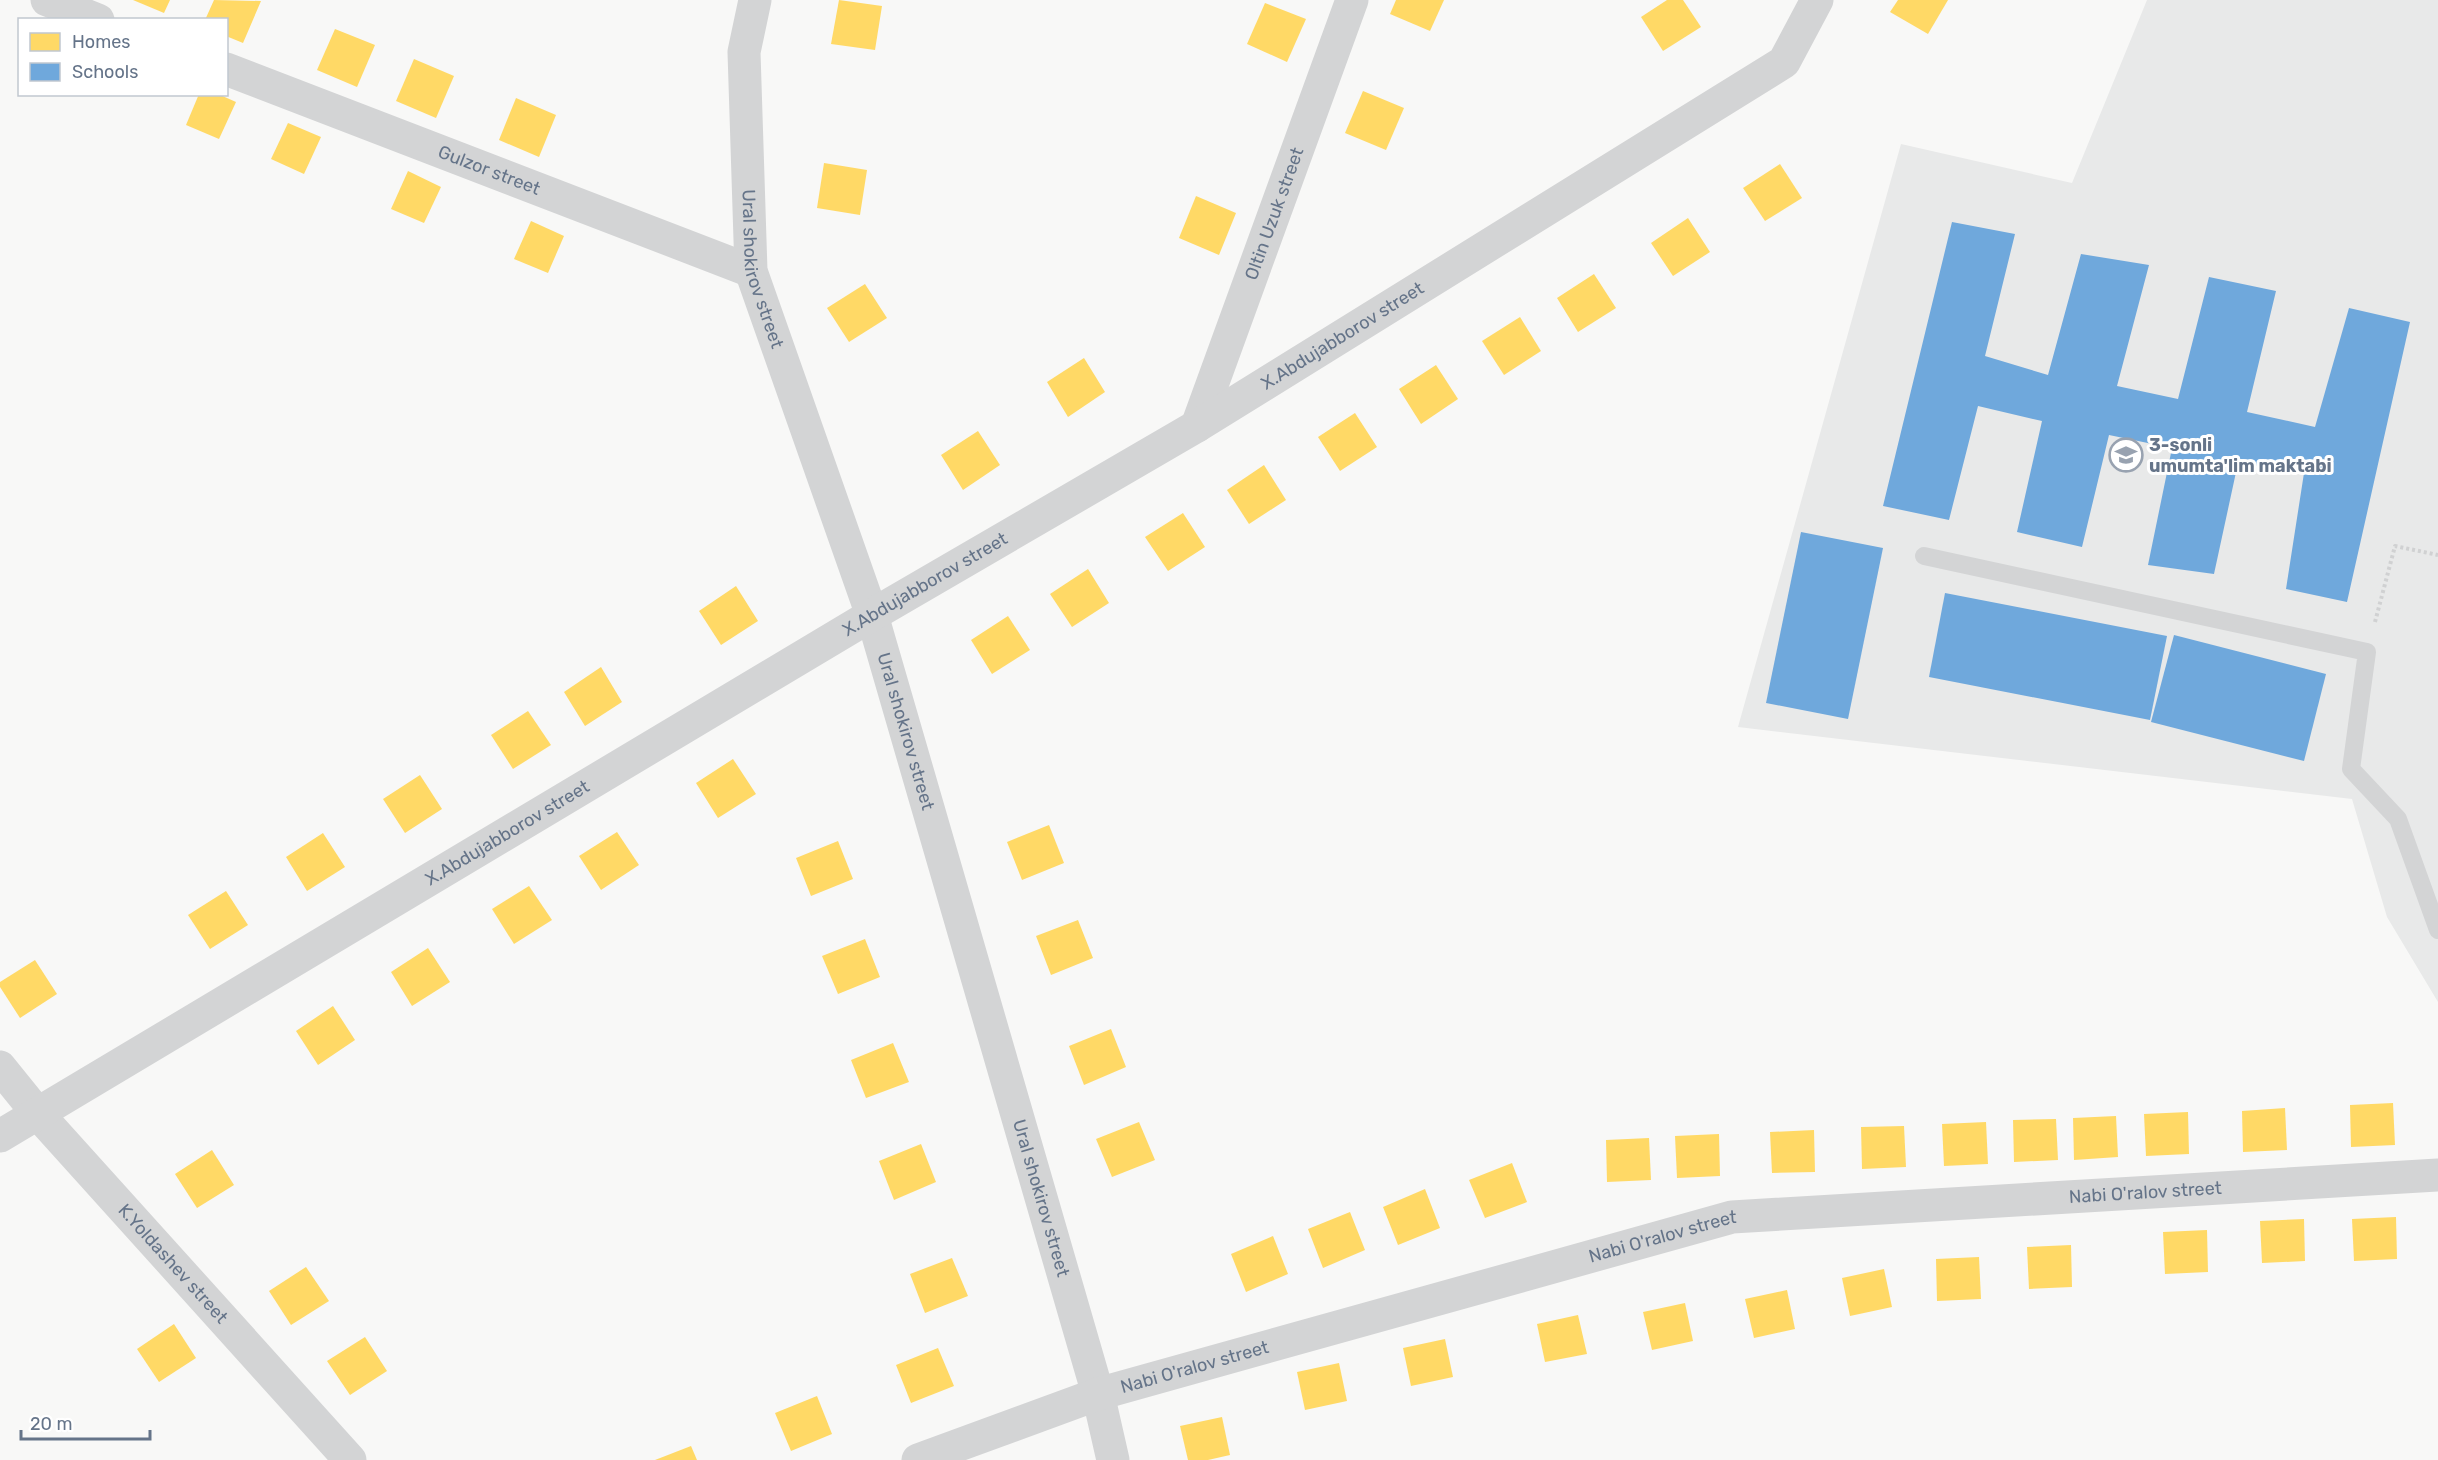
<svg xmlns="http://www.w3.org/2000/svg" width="2438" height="1460" viewBox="0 0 2438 1460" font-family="Rubik,sans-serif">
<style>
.built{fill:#e8e9e9}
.homes{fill:#ffd966}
.schools{fill:#6fa8dc}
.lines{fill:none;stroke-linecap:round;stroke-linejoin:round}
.path{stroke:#d0d1d2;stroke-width:4;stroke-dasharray:3 3;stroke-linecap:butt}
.lane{stroke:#d3d4d5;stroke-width:18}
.street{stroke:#d3d4d5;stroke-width:33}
.labels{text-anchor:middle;stroke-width:6;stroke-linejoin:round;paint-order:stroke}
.street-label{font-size:18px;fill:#657489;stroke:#fff}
.poi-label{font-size:18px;font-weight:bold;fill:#657489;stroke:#fff;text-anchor:start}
</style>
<rect width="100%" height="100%" fill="#f8f8f7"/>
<path class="built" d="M2147 0H2438V1002L2387 917 2352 799 1738 727 1901 144 2072 183Z"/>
<g class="homes">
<path d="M133 0H170L164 13Z"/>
<path d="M214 0 261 1 243 43 226 36V20H205Z"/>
<path d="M839 0 882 6 875 50 831 44Z"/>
<path d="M1396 0H1444L1430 31 1390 14Z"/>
<path d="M1667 0H1683L1701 27 1663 51 1641 17Z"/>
<path d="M1898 0H1948L1928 34 1890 12Z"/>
<path d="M1265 3 1306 19 1287 62 1247 44Z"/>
<path d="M335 29 375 45 357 87 317 70Z"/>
<path d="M414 59 454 76 436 118 396 101Z"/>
<path d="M1363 91 1404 108 1386 150 1345 133Z"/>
<path d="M199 94H218L236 102 219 139 186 125Z"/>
<path d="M516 98 556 115 539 157 499 140Z"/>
<path d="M288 123 321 137 304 174 271 159Z"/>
<path d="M824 163 867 170 860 215 817 208Z"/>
<path d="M1780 164 1802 198 1765 221 1743 188Z"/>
<path d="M408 171 441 187 424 223 391 209Z"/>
<path d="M1196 196 1236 213 1219 255 1179 238Z"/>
<path d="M1688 218 1710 252 1673 276 1651 243Z"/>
<path d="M531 221 564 236 548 273 514 259Z"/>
<path d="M1594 274 1616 308 1578 332 1557 298Z"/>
<path d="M865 284 887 318 849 342 827 308Z"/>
<path d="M1520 317 1541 351 1504 375 1482 341Z"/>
<path d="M1084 358 1105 392 1068 417 1047 382Z"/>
<path d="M1436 365 1458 399 1421 424 1399 389Z"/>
<path d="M1355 413 1377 447 1340 471 1318 437Z"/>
<path d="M978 431 1000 465 963 490 941 455Z"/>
<path d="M1264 465 1286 500 1249 524 1227 490Z"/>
<path d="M1183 513 1205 547 1168 571 1145 537Z"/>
<path d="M1088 569 1109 603 1072 627 1050 594Z"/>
<path d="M736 586 758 621 721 645 699 611Z"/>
<path d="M1008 616 1030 650 992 674 971 640Z"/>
<path d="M601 667 622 702 585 726 564 692Z"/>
<path d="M528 711 551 745 513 769 491 735Z"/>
<path d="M733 759 756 794 718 818 696 783Z"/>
<path d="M420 775 442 809 405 833 383 799Z"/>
<path d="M1049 825 1064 863 1022 880 1007 842Z"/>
<path d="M617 832 639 865 601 890 579 856Z"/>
<path d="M323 833 345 867 307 891 286 857Z"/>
<path d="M838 841 853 879 811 896 796 858Z"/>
<path d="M529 886 552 920 514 944 492 909Z"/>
<path d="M226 891 248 925 210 949 188 915Z"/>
<path d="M1078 920 1093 958 1051 975 1036 936Z"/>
<path d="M865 939 880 977 838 994 822 956Z"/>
<path d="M428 948 450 982 412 1006 391 972Z"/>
<path d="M35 960 57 994 20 1018 0 987V982Z"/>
<path d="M333 1006 355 1040 318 1065 296 1031Z"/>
<path d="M1111 1029 1126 1067 1084 1085 1069 1046Z"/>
<path d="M893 1043 909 1082 866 1098 851 1060Z"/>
<path d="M2393 1103 2395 1145 2351 1147 2350 1105Z"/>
<path d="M2285 1108 2287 1150 2243 1152 2242 1111Z"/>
<path d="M2188 1112 2189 1154 2146 1156 2144 1114Z"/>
<path d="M2116 1116 2118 1157 2074 1160 2073 1118Z"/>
<path d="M2056 1119 2058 1160 2014 1162 2013 1120Z"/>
<path d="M1139 1122 1155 1160 1112 1177 1096 1139Z"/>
<path d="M1986 1122 1988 1164 1944 1166 1942 1124Z"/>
<path d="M1904 1126 1906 1167 1862 1169 1861 1127Z"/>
<path d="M1814 1130 1815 1172 1772 1173 1770 1132Z"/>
<path d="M1719 1134 1720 1176 1677 1178 1675 1136Z"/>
<path d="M1649 1138 1651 1180 1607 1182 1606 1140Z"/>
<path d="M921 1144 936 1182 894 1200 879 1161Z"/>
<path d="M212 1150 234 1185 197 1208 175 1174Z"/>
<path d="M1512 1163 1527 1202 1485 1218 1469 1180Z"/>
<path d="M1425 1189 1440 1228 1398 1245 1383 1207Z"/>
<path d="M1350 1212 1365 1250 1323 1268 1308 1229Z"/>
<path d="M2396 1217 2397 1259 2354 1261 2352 1219Z"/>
<path d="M2304 1219 2305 1261 2262 1263 2260 1221Z"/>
<path d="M2207 1230 2208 1272 2165 1274 2163 1232Z"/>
<path d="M1273 1236 1288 1274 1246 1292 1231 1254Z"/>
<path d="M2071 1245 2072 1287 2029 1289 2027 1247Z"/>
<path d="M1979 1257 1981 1299 1937 1301 1936 1259Z"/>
<path d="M952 1258 968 1296 925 1313 910 1274Z"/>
<path d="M306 1267 329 1301 291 1325 269 1291Z"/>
<path d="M1884 1269 1892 1307 1850 1316 1842 1278Z"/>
<path d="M1787 1290 1795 1329 1754 1338 1745 1299Z"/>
<path d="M1685 1303 1693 1341 1652 1350 1643 1312Z"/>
<path d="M1578 1315 1587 1354 1545 1362 1537 1324Z"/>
<path d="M174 1324 196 1358 159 1382 137 1349Z"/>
<path d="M365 1337 387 1371 350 1395 327 1361Z"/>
<path d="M1445 1339 1453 1377 1411 1386 1403 1348Z"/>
<path d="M938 1348 954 1386 911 1403 896 1365Z"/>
<path d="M1339 1363 1347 1401 1305 1410 1297 1372Z"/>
<path d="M817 1396 832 1434 791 1451 775 1413Z"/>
<path d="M1222 1417 1230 1455 1208 1460H1188L1180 1426Z"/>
<path d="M691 1446 697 1460H655Z"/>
</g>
<g class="schools">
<path d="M1952 222 2015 234 1985 356 2048 375 2081 254 2149 265 2117 386 2178 399 2209 277 2276 291 2247 412 2315 427 2349 308 2410 322 2347 602 2286 589 2304 473 2238 463 2214 574 2148 565 2172 448 2109 435 2082 547 2017 532 2042 421 1978 406 1949 520 1883 506Z"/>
<path d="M1801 532 1883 548 1848 719 1766 703Z"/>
<path d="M1945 593 2167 636 2150 720 1929 677Z"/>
<path d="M2174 635 2326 674 2304 761 2151 722Z"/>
</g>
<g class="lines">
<path class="path" d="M2375 622 2395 546 2438 555"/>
<path class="lane" d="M1924 556 2367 652 2351 769 2398 819 2438 930"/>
<g class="street">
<path d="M47 0 98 20"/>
<path id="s1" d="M755 0 744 52 751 271 872 615 1098 1394 1113 1460"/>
<path id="s2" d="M226 69 751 271"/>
<path id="s3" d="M1197 426 1352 0"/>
<path id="s4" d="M0 1067 38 1114 350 1460"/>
<path id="s5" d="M0 1136 872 615 1197 426 1784 62 1817 0"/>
<path id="s6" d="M918 1460 1098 1394 1732 1217 2438 1175"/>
</g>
</g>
<defs>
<symbol id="school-ring" viewBox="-11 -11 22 22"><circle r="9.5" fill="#fff" stroke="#98a2b0" stroke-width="1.5"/><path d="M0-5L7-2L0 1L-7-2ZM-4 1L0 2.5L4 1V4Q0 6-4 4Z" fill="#98a2b0"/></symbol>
</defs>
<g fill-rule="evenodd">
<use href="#school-ring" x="2107" y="436" width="38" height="38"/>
</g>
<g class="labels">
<g class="street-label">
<text dy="6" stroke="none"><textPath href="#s2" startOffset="282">Gulzor street</textPath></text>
<text dy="6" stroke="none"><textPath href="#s3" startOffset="226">Oltin Uzuk street</textPath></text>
<text dy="6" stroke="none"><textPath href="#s1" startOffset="272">Ural shokirov street</textPath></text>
<text dy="6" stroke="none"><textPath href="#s5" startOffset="1563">X.Abdujabborov street</textPath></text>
<text dy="6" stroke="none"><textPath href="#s5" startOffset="1077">X.Abdujabborov street</textPath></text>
<text dy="6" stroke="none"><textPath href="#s1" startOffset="758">Ural shokirov street</textPath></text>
<text dy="6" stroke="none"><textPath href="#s5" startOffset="591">X.Abdujabborov street</textPath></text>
<text dy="6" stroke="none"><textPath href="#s6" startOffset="1264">Nabi O'ralov street</textPath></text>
<text dy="6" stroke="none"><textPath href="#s1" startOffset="1244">Ural shokirov street</textPath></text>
<text dy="6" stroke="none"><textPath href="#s6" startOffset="778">Nabi O'ralov street</textPath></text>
<text dy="6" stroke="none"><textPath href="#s4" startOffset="262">K.Yoldashev street</textPath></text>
<text dy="6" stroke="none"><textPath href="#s6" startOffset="292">Nabi O'ralov street</textPath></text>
</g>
<g class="poi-label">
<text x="2149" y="451">3-sonli<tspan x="2149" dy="21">umumta'lim maktabi</tspan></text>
</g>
</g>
<rect x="18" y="18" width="210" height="78" fill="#ffffff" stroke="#c1c7d0" stroke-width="1.5"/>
<rect x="30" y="33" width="30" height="18" fill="#ffd966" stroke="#c1c7d0" stroke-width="1.5"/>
<text x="72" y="48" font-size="18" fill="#657489">Homes</text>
<rect x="30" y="63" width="30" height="18" fill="#6fa8dc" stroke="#c1c7d0" stroke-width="1.5"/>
<text x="72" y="78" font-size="18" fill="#657489">Schools</text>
<path d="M21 1430v9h129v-9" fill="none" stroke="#657489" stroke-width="3"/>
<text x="30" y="1430" font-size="18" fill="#657489" stroke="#ffffff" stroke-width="4.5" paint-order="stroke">20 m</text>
</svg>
